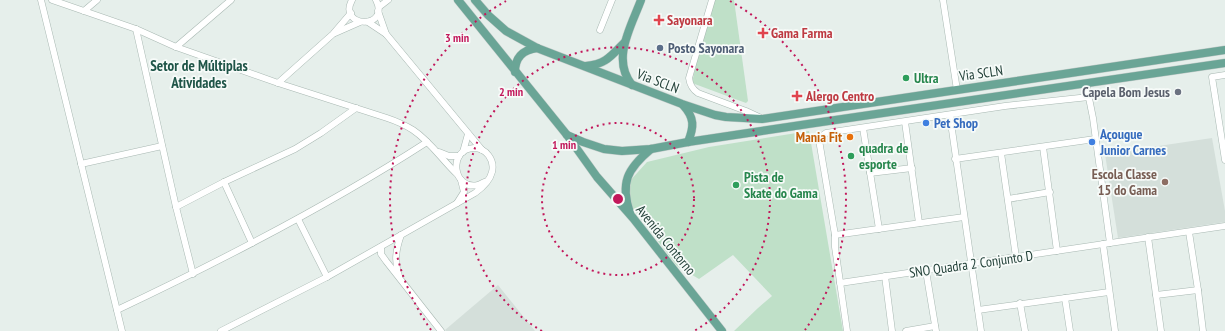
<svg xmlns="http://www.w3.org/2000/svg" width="1225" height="331" viewBox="0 0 1225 331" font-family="'PT Sans Narrow',sans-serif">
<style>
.built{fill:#d4dfda}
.green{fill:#bfe0c8}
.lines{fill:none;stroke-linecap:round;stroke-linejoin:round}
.minor-casing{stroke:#a8b8b2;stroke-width:7}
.major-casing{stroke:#c2cac8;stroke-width:9}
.minor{stroke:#fff;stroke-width:6}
.major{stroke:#6aa596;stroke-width:8}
.ring{fill:none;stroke:#c2185b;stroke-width:2;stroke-dasharray:2 4}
.health-dot{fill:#e0444e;stroke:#f7fbf9;stroke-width:1.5}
.service-dot{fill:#5c6f8a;stroke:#f7fbf9;stroke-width:1.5}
.leisure-dot{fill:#2e9e5b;stroke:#f7fbf9;stroke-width:1.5}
.worship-dot{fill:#6b7280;stroke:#f7fbf9;stroke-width:1.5}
.shop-dot{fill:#3f7fe0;stroke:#f7fbf9;stroke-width:1.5}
.food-dot{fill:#e8710a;stroke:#f7fbf9;stroke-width:1.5}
.education-dot{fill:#8d6e63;stroke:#f7fbf9;stroke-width:1.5}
.labels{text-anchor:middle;stroke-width:3.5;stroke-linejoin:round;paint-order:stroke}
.health-label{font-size:14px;font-weight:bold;fill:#be3a42;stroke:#f7fbf9;text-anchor:start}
.service-label{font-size:14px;font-weight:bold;fill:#4e5e75;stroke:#f7fbf9;text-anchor:start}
.street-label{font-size:14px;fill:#24423a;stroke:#f7fbf9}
.leisure-label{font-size:14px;font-weight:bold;fill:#27864d;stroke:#f7fbf9;text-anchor:start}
.worship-label{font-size:14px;font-weight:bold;fill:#5b616d;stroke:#f7fbf9;text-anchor:end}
.shop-label{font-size:14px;font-weight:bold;fill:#366cbe;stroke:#f7fbf9;text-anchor:start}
.food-label{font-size:14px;font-weight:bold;fill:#c56008;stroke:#f7fbf9;text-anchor:end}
.education-label{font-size:14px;font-weight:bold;fill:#785e54;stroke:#f7fbf9;text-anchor:end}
.neighbourhood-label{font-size:15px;font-weight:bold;fill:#1f5548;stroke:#f7fbf9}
.centre{fill:#c2185b;stroke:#f7fbf9;stroke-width:2}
.ring-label{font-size:12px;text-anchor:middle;font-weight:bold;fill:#c2185b;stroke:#f7fbf9;stroke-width:3.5;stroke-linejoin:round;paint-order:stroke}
</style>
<rect width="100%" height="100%" fill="#e6efeb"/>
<g class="built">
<path d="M1212 138 1225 211V222L1118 238 1105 154Z"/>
<path d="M498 285 535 331H446L445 330Z"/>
</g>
<g class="green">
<path d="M714 0H734L748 101 746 103 692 83 702 37Z"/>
<path d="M809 131 843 331H734L758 308 772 296 733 255 699 279 677 266 631 206 628 183 647 162 709 147Z"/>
</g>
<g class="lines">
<defs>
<g id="minor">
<path d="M41 0 122 331"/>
<path d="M52 0 136 29 176 47 278 83 387 118C396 121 405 125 413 130 431 142 442 160 457 174"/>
<path d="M352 0C337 28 391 30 376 0"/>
<path d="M712 0 689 78C690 85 692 89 698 93L746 111 761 118"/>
<path d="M943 0 957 90"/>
<path d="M379 7 388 0"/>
<path d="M84 11 97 0"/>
<path d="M378 11 386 34"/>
<path d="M368 22 386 34 482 150"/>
<path d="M136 29 176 207 193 274"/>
<path d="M600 30 612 0"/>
<path d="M335 33 360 22"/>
<path d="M176 47 231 0"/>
<path d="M1225 75 1212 77 1225 160"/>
<path d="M278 83 333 34 351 13"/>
<path d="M1086 83 1093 118 1110 243"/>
<path d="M950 116 981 331"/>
<path d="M905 122 919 223"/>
<path d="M863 128 879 229"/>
<path d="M1043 147 1057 251"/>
<path d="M439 152 449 156H459"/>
<path d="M463 152 468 134"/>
<path d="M1001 153 1016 257"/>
<path d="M955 159 1095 139"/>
<path d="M81 164 162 146"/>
<path d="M870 173 912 168"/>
<path d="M224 182 252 243"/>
<path d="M1008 199 1050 192"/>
<path d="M457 203 464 192 461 180"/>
<path d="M176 207 224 182 295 149 321 133 356 108"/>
<path d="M298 219 327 277"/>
<path d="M1189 232 1198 290 1203 331"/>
<path d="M835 235 964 217"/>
<path d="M1148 237 1161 331"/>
<path d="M1103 244 1115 331"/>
<path d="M381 247V254L386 261 441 331"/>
<path d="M926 271 936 331"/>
<path d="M399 276C394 261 396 249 401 235"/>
<path d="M885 276 892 331"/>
<path d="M840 283 1225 226"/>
<path d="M1156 295 1198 290"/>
<path d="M1065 298 1070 331"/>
<path d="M1020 303 1025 331"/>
<path d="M117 310C223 260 328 206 427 142"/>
<path d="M978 310 1109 292"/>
<path d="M221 331 327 277 475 193C482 188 490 180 492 172 495 160 486 148 474 148 447 149 453 191 478 185 481 184 484 182 487 181"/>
<path d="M847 331 835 247V235L819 140 822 136 826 133 1005 106 1089 97"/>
<path d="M906 331 935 326"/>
</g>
<g id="major">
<path d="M458 0 567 135 597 177 633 218 722 331"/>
<path d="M475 0 488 15 506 31 537 48 682 104 715 115 726 117 762 119 1225 50"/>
<path d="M586 66C606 64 611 56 624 43"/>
<path d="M515 72C515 57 523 50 537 48"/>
<path d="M632 85C611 59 631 27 641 0"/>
<path d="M683 105C695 118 694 127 688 142"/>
<path d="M567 135 583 142 604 149 622 151 651 149 688 142 808 124 1225 63"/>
<path d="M630 213C620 183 627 169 651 149"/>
</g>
</defs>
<use href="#minor" class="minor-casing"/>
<use href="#major" class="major-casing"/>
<use href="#minor" class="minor"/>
<use href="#major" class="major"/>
</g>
<g class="ring">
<circle cx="618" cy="199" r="76"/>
<path d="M542 331A152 152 0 1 1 694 331"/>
<path d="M431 330A228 228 0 0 1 506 1M730 1A228 228 0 0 1 805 330"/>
</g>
<g class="health-dot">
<path d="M657 14h4v4h4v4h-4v4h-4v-4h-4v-4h4z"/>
<path d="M761 27h4v4h4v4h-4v4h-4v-4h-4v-4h4z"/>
<path d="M795 90h4v4h4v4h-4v4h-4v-4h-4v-4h4z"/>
</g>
<circle class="service-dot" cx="660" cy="48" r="4"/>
<g class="leisure-dot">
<circle cx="906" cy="78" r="4"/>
<circle cx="851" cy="156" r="4"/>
<circle cx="736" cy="185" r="4"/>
</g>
<circle class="worship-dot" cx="1178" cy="92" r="4"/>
<g class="shop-dot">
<circle cx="926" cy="123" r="4"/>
<circle cx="1092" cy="142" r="4"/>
</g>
<circle class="food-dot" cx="850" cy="137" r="4"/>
<circle class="education-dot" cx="1165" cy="182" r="4"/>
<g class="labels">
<g class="health-label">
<text x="667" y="25">Sayonara</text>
<text x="771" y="38">Gama Farma</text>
<text x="806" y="101">Alergo Centro</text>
</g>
<g class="service-label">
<text x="668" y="53">Posto Sayonara</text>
</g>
<g class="street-label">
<text transform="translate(981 73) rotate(-8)" y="5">Via SCLN</text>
<text transform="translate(658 81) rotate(21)" y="5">Via SCLN</text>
<text transform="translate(666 240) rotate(51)" y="5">Avenida Contorno</text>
<text transform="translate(971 264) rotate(-8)" y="5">SNO Quadra 2 Conjunto D</text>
</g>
<g class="leisure-label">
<text x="914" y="83">Ultra</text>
<text x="859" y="153">quadra de<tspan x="859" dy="16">esporte</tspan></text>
<text x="744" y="182">Pista de<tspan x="744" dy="16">Skate do Gama</tspan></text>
</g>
<g class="worship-label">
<text x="1170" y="97">Capela Bom Jesus</text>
</g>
<g class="shop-label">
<text x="934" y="128">Pet Shop</text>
<text x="1100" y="139">Açougue<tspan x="1100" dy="16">Junior Carnes</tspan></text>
</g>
<g class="food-label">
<text x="842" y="142">Mania Fit</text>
</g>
<g class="education-label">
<text x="1157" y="179">Escola Classe<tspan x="1157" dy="16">15 do Gama</tspan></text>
</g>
<g class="neighbourhood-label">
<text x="199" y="71">Setor de Múltiplas<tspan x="199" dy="17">Atividades</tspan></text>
</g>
</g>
<circle cx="618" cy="199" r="6" class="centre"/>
<g class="ring-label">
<text x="457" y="42">3 min</text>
<text x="511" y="96">2 min</text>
<text x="564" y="149">1 min</text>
</g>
</svg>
